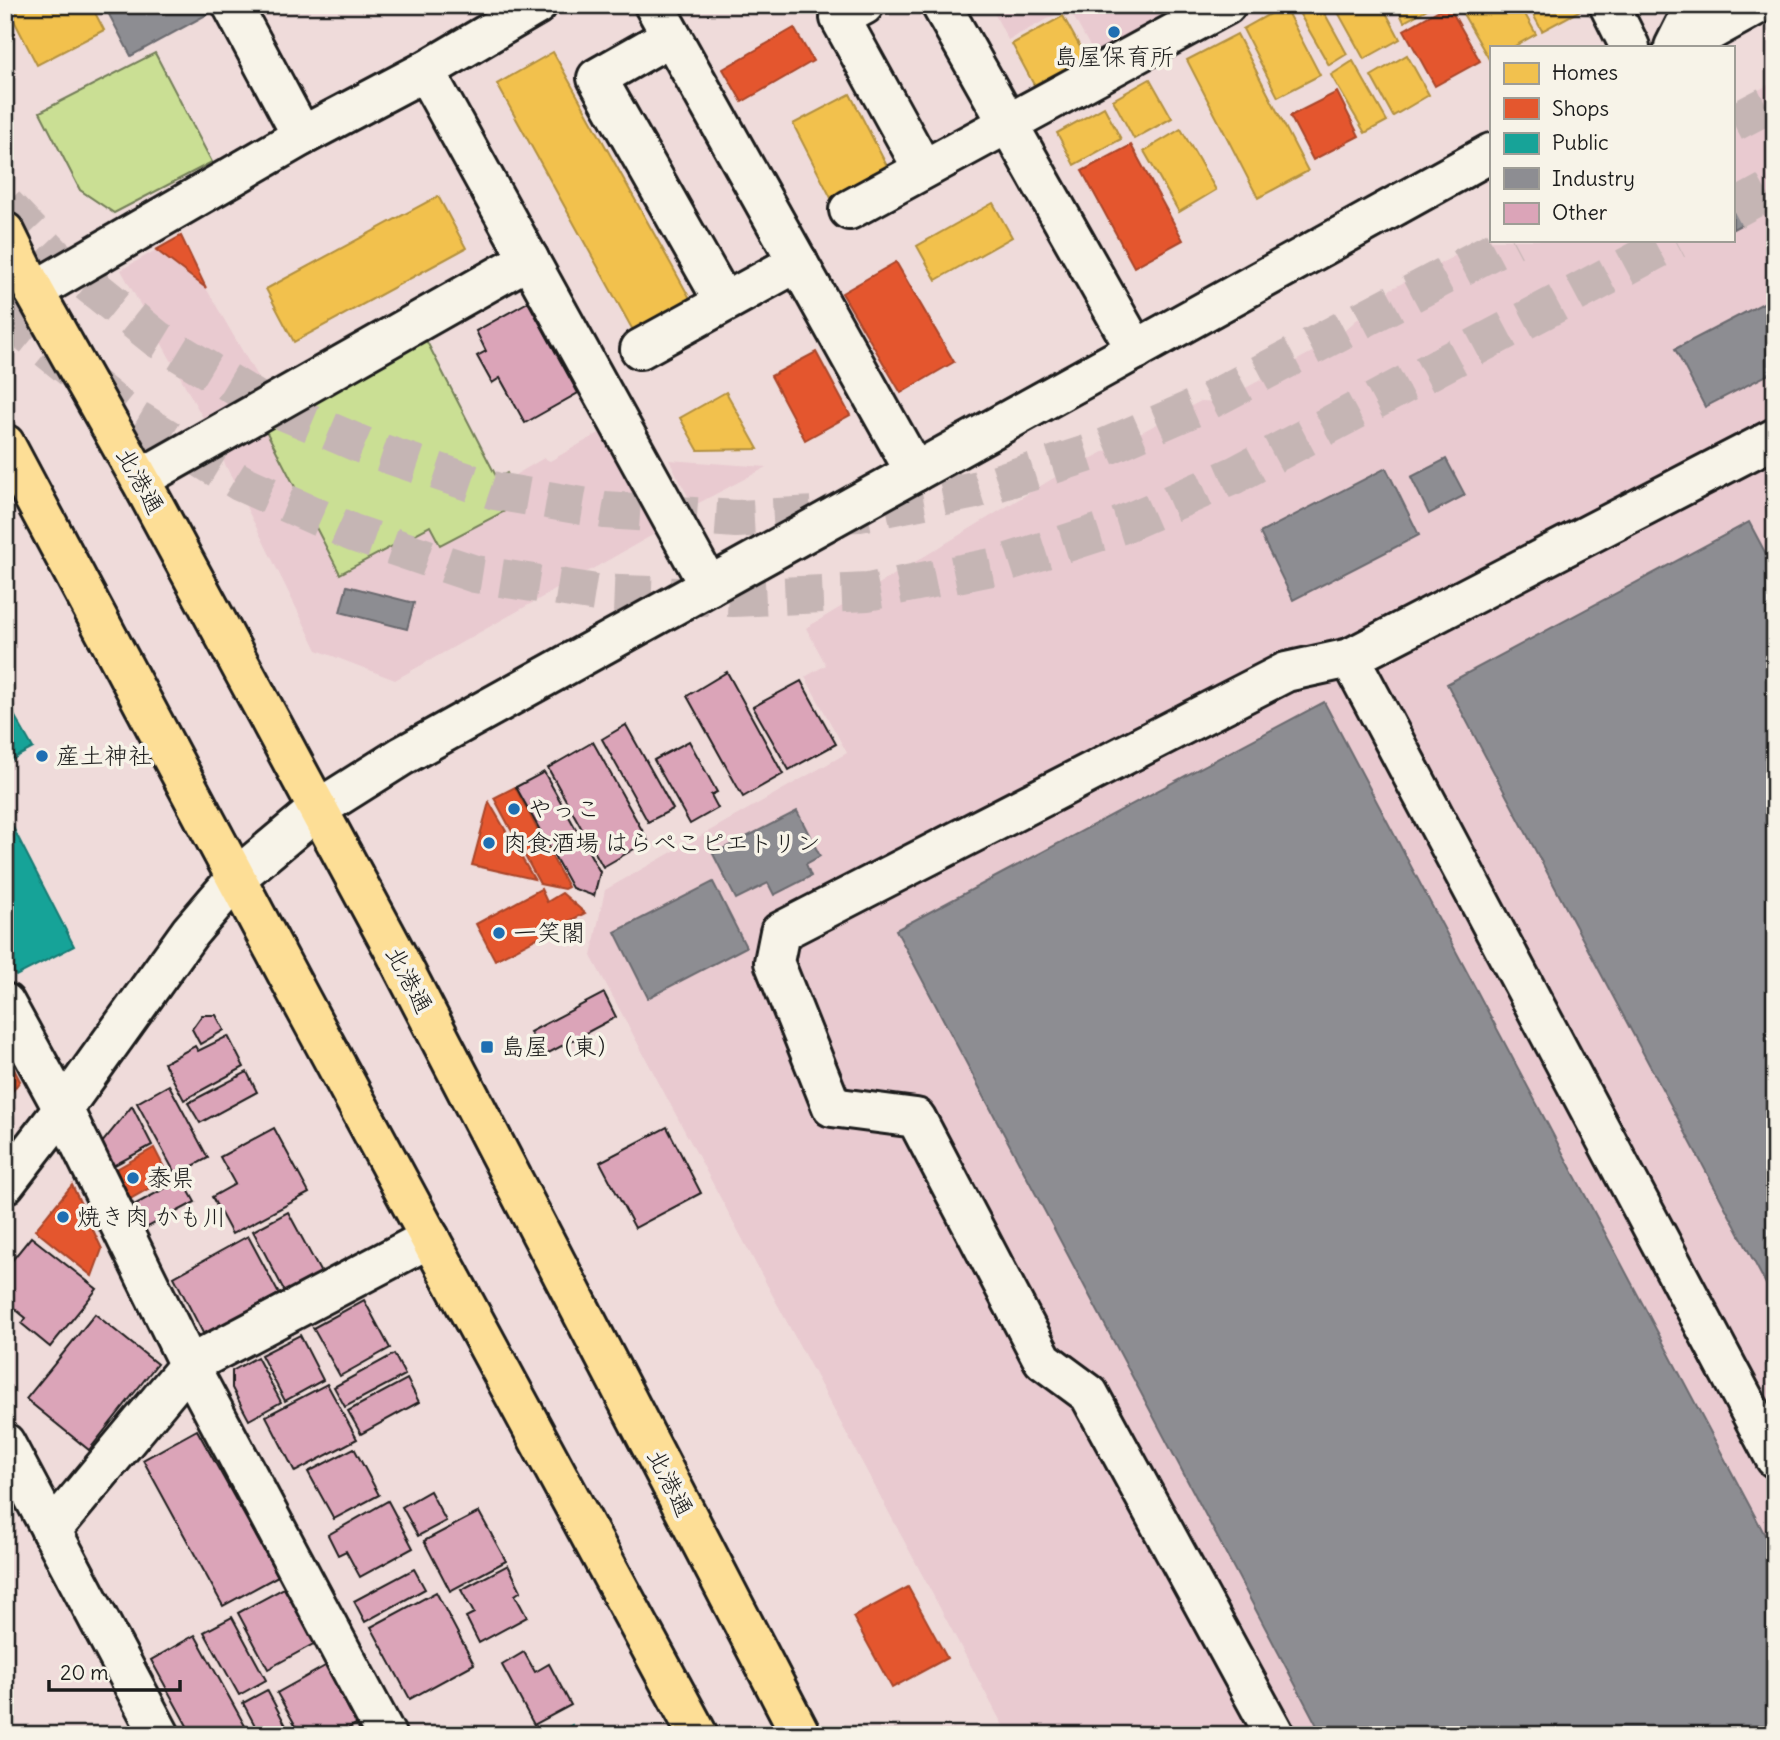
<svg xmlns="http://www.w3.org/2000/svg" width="1780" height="1740" viewBox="0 0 1780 1740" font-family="Delius,'Klee One',sans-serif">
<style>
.built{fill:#e9cad0}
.green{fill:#cadf94;stroke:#737e58;stroke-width:2}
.homes{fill:#f2c14e;stroke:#b2903f;stroke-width:2}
.shops{fill:#e4572e;stroke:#a84529;stroke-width:2}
.public{fill:#17a398;stroke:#187a73;stroke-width:2}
.industry{fill:#8d8d92;stroke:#6b6b6f;stroke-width:2}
.building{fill:#dba4b8;stroke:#1c1c1c;stroke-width:2}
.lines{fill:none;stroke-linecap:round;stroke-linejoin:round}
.highway-tunnel{stroke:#c5b5b4;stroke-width:38;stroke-dasharray:38 19;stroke-linecap:butt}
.minor-casing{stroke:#1c1c1c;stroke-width:44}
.major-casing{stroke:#1c1c1c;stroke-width:44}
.minor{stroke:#f7f3e8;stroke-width:38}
.major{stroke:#fdde96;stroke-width:38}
.poi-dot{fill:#1f6fb2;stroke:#f7f3e8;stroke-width:2.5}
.labels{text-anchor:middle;stroke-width:7;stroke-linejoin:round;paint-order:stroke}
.poi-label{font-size:24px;fill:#1c1c1c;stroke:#f7f3e8;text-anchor:start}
.street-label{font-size:24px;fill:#1c1c1c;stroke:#f7f3e8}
</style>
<rect width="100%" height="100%" fill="#efdbda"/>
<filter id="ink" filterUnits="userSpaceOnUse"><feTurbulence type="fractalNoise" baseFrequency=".0143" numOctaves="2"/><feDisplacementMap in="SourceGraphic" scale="14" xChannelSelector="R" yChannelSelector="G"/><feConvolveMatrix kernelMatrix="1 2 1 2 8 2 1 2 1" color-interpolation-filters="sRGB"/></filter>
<g filter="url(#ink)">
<g class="built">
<path d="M990 5H1051L1055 15 1008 40Z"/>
<path d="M1067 5H1194L1097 59Z"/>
<path d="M1775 81V1735H1008L591 956 605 890 847 753 805 677 826 665 806 628 1052 479 1201 401 1220 402 1334 340 1391 289 1491 237V240H1733V104Z"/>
<path d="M156 250 206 288 262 385 203 418 121 270Z"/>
<path d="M263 425 431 526 440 544 521 502 510 478 544 458 550 461 601 432 658 532 395 680 317 650 218 450Z"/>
<path d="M669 460 767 467 693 506Z"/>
</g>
<g class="green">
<path d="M155 53 212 162 114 213 80 190 40 112Z"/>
<path d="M426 340 497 478 507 473 522 502 440 545 430 526 340 574 263 425Z"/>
</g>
<g class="homes">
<path d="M6 5H91L104 30 37 65Z"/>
<path d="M1307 5H1320L1347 54 1329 65 1298 11Z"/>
<path d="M1334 5H1382L1400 39 1364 59Z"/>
<path d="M1396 5H1434L1404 22Z"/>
<path d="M1458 5H1520L1536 34 1513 47H1491L1490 61Z"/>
<path d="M1528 5H1579L1581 10 1542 31Z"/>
<path d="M1284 6 1320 75 1278 97 1243 29Z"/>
<path d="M1063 16 1086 58 1034 85 1012 44Z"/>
<path d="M1237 34 1308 171 1258 198 1187 60Z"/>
<path d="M553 52 692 302 635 334 497 84Z"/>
<path d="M1407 55 1429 95 1393 116 1371 76Z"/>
<path d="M1353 61 1387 121 1365 133 1331 75Z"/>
<path d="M1150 79 1172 118 1134 139 1113 100Z"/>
<path d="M850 94 888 168 831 198 793 124Z"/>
<path d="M1104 107 1121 139 1074 165 1057 133Z"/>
<path d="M1181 129 1216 190 1179 212 1144 151Z"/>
<path d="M438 196 466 248 294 342 266 289Z"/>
<path d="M993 203 1012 237 936 280 917 246Z"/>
<path d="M726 392 758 449 698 450 680 418Z"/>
</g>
<g class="shops">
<path d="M1448 5 1480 61 1435 86 1404 30Z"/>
<path d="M794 28 813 61 742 102 723 69Z"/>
<path d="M1337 92 1359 136 1313 160 1290 116Z"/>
<path d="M1131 145 1183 240 1134 267 1082 171Z"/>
<path d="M181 236 206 288 156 250Z"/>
<path d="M896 262 954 362 901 393 842 293Z"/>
<path d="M816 352 850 415 805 440 771 376Z"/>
<path d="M515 787 568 887 564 889 540 884 494 798Z"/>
<path d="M489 802 534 879 472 865Z"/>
<path d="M541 889 547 902 562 893 585 913 495 960 476 924Z"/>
<path d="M5 1052 20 1081 6 1100H5Z"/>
<path d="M154 1148 169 1177 130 1199 115 1170Z"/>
<path d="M72 1185 102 1249 92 1276 35 1230Z"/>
<path d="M908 1587 947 1658 892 1688 853 1617Z"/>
</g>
<g class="public">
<path d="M5 699 33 748 5 763Z"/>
<path d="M5 812 74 946 16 976 5 955Z"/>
<path d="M572 1725 576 1735H555Z"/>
</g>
<g class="industry">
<path d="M104 5H212L215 10 131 56Z"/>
<path d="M1760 191 1769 210 1733 229V206Z"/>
<path d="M1775 297V371L1705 407 1675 349Z"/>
<path d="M1446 459 1465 495 1429 514 1411 477Z"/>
<path d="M1386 468 1419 535 1293 600 1260 533Z"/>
<path d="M1749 522 1775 571V1301L1447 684Z"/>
<path d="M347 586 414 603 407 629 340 612Z"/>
<path d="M1324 702 1775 1554V1735H1322L896 930Z"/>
<path d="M797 811 820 856 806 864 811 876 774 895 768 883 736 899 713 854Z"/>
<path d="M713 882 746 947 648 998 615 932Z"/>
</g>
<g class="building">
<path d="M528 302 578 393 525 423 500 378 492 383 477 356 486 351 476 331Z"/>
<path d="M727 672 783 774 743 797 687 696Z"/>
<path d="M801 681 836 744 789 770 753 707Z"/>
<path d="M626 725 673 809 648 822 602 739Z"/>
<path d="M689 741 717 792 711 795 718 808 690 824 654 760Z"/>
<path d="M593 742 648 841 603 867 548 768Z"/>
<path d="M544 772 600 872 594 896 572 888 516 787Z"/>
<path d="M604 993 616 1017 543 1056 530 1032Z"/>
<path d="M202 1015H216L224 1030 200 1044 192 1029Z"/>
<path d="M228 1036 244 1067 184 1100 164 1063 195 1046 198 1051Z"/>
<path d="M247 1072 257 1092 200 1123 188 1103Z"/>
<path d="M169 1085 208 1158 176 1175 137 1103Z"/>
<path d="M132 1106 152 1145 113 1166 101 1144Z"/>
<path d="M667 1127 701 1193 635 1228 600 1162Z"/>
<path d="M274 1128 309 1193 232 1234 212 1197 235 1184 220 1157Z"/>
<path d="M182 1179 195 1202 146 1228 134 1205Z"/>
<path d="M288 1212 321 1273 285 1292 253 1231Z"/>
<path d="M248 1236 279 1294 204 1335 174 1277Z"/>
<path d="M31 1237 97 1289 50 1347 22 1324 26 1318 5 1301V1269Z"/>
<path d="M364 1300 390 1348 340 1376 313 1328Z"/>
<path d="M95 1314 157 1364 89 1450 26 1399Z"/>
<path d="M300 1335 323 1380 285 1401 261 1355Z"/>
<path d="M394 1354 405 1375 345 1407 334 1387Z"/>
<path d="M257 1357 281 1402 249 1420 232 1388V1371Z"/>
<path d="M407 1379 419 1402 361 1434 348 1411Z"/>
<path d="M327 1384 357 1439 295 1472 266 1416Z"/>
<path d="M197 1430 278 1576 223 1606 143 1460Z"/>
<path d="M354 1448 379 1495 334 1519 308 1472Z"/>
<path d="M430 1491 446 1521 418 1536 402 1507Z"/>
<path d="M388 1501 413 1548 360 1577 346 1551 338 1555 328 1535Z"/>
<path d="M479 1512 506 1561 450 1591 424 1541Z"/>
<path d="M508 1565 521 1591 515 1595 527 1617 479 1643 466 1617 474 1613 461 1590Z"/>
<path d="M414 1569 425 1589 365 1622 354 1601Z"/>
<path d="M284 1588 315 1643 268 1669 238 1613Z"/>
<path d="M436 1592 474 1664 410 1699 371 1627Z"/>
<path d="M232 1617 266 1680 239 1695 204 1632Z"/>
<path d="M195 1635 250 1735H192L151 1660Z"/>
<path d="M524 1652 535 1672 549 1664 571 1705 534 1725 502 1665Z"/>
<path d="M327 1665 358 1723 336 1735H301L277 1693Z"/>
<path d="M267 1690 291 1735H260L243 1703Z"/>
</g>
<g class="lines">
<g class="highway-tunnel">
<path d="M1733 123 1775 101"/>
<path d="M5 205 54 256 157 339 259 401 374 450 495 491 605 510 736 519 859 513 975 490 1096 451 1201 405 1513 240"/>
<path d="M1733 210 1775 187"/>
<path d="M5 312 17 325 122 410 241 483 353 533 475 574 597 593 733 598 868 592 996 566 1119 526 1235 475 1676 240"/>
</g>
<defs>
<g id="minor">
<path d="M232 5 302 136"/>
<path d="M654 5 915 472"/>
<path d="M864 5 840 18 923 169"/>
<path d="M941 5 1136 350"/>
<path d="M1609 5 1630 47"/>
<path d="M671 36 597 78 724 302"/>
<path d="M1674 47 1695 5"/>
<path d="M1681 47 1757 5"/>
<path d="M425 71 709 586"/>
<path d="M849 210 1226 5"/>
<path d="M34 291 302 136 425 71 537 5"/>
<path d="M640 349 798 262"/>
<path d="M140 479 529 259"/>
<path d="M1350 658 1775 1458"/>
<path d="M5 1003 63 1109 189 1365 386 1735"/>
<path d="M5 1184 63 1109 190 932 236 878 318 809 402 756 1491 153"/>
<path d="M5 1443 160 1735"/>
<path d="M51 1531 189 1365 430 1238"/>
<path d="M1275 1735 1089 1394 1043 1360 916 1118 832 1107 774 962 780 932 1286 672 1350 658 1775 438"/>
</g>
<g id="major">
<path d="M5 232 34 291 140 479 395 952 801 1735"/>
<path d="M5 444 301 1000 698 1735"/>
</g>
</defs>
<use href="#minor" class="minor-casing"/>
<use href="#major" class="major-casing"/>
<use href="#minor" class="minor"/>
<use href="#major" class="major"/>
</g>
</g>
<g class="poi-dot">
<circle cx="1114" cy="32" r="7"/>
<circle cx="42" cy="756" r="7"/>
<circle cx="514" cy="809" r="7"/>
<circle cx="489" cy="843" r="7"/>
<circle cx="499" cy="933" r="7"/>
<rect x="480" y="1040" width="14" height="14" rx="3.5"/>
<circle cx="133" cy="1178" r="7"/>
<circle cx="63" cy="1217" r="7"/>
</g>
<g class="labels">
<g class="poi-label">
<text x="1114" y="65" text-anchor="middle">島屋保育所</text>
<text x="56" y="764">産土神社</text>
<text x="528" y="817">やっこ</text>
<text x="503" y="851">肉食酒場 はらぺこピエトリン</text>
<text x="513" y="941">一笑閣</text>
<text x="501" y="1055">島屋（東）</text>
<text x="147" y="1186">泰県</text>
<text x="77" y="1225">焼き肉 かも川</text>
</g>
<g class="street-label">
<text transform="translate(140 481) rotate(61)" y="8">北港通</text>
<text transform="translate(409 980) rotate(62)" y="8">北港通</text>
<text transform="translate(670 1483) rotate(63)" y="8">北港通</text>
</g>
</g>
<rect width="1780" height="1740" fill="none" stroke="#f7f3e8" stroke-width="28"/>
<rect x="14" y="14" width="1752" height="1712" fill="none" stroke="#1c1c1c" stroke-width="2.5" filter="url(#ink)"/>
<rect x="1490" y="46" width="245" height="196" fill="#f7f3e8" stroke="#9f9d96" stroke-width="2"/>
<rect x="1504" y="63" width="35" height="21" fill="#f2c14e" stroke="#9f9d96" stroke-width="2"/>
<text x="1552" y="80" font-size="21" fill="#1c1c1c">Homes</text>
<rect x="1504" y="98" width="35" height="21" fill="#e4572e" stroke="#9f9d96" stroke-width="2"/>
<text x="1552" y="116" font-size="21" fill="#1c1c1c">Shops</text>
<rect x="1504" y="133" width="35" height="21" fill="#17a398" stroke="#9f9d96" stroke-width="2"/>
<text x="1552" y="150" font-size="21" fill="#1c1c1c">Public</text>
<rect x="1504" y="168" width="35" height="21" fill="#8d8d92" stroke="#9f9d96" stroke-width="2"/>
<text x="1552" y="186" font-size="21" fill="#1c1c1c">Industry</text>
<rect x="1504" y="203" width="35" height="21" fill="#dba4b8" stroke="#9f9d96" stroke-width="2"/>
<text x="1552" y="220" font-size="21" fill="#1c1c1c">Other</text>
<path d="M49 1680v10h131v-10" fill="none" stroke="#1c1c1c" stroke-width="3.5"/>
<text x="60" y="1680" font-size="21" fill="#1c1c1c" stroke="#f7f3e8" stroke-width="5" paint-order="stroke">20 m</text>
</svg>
